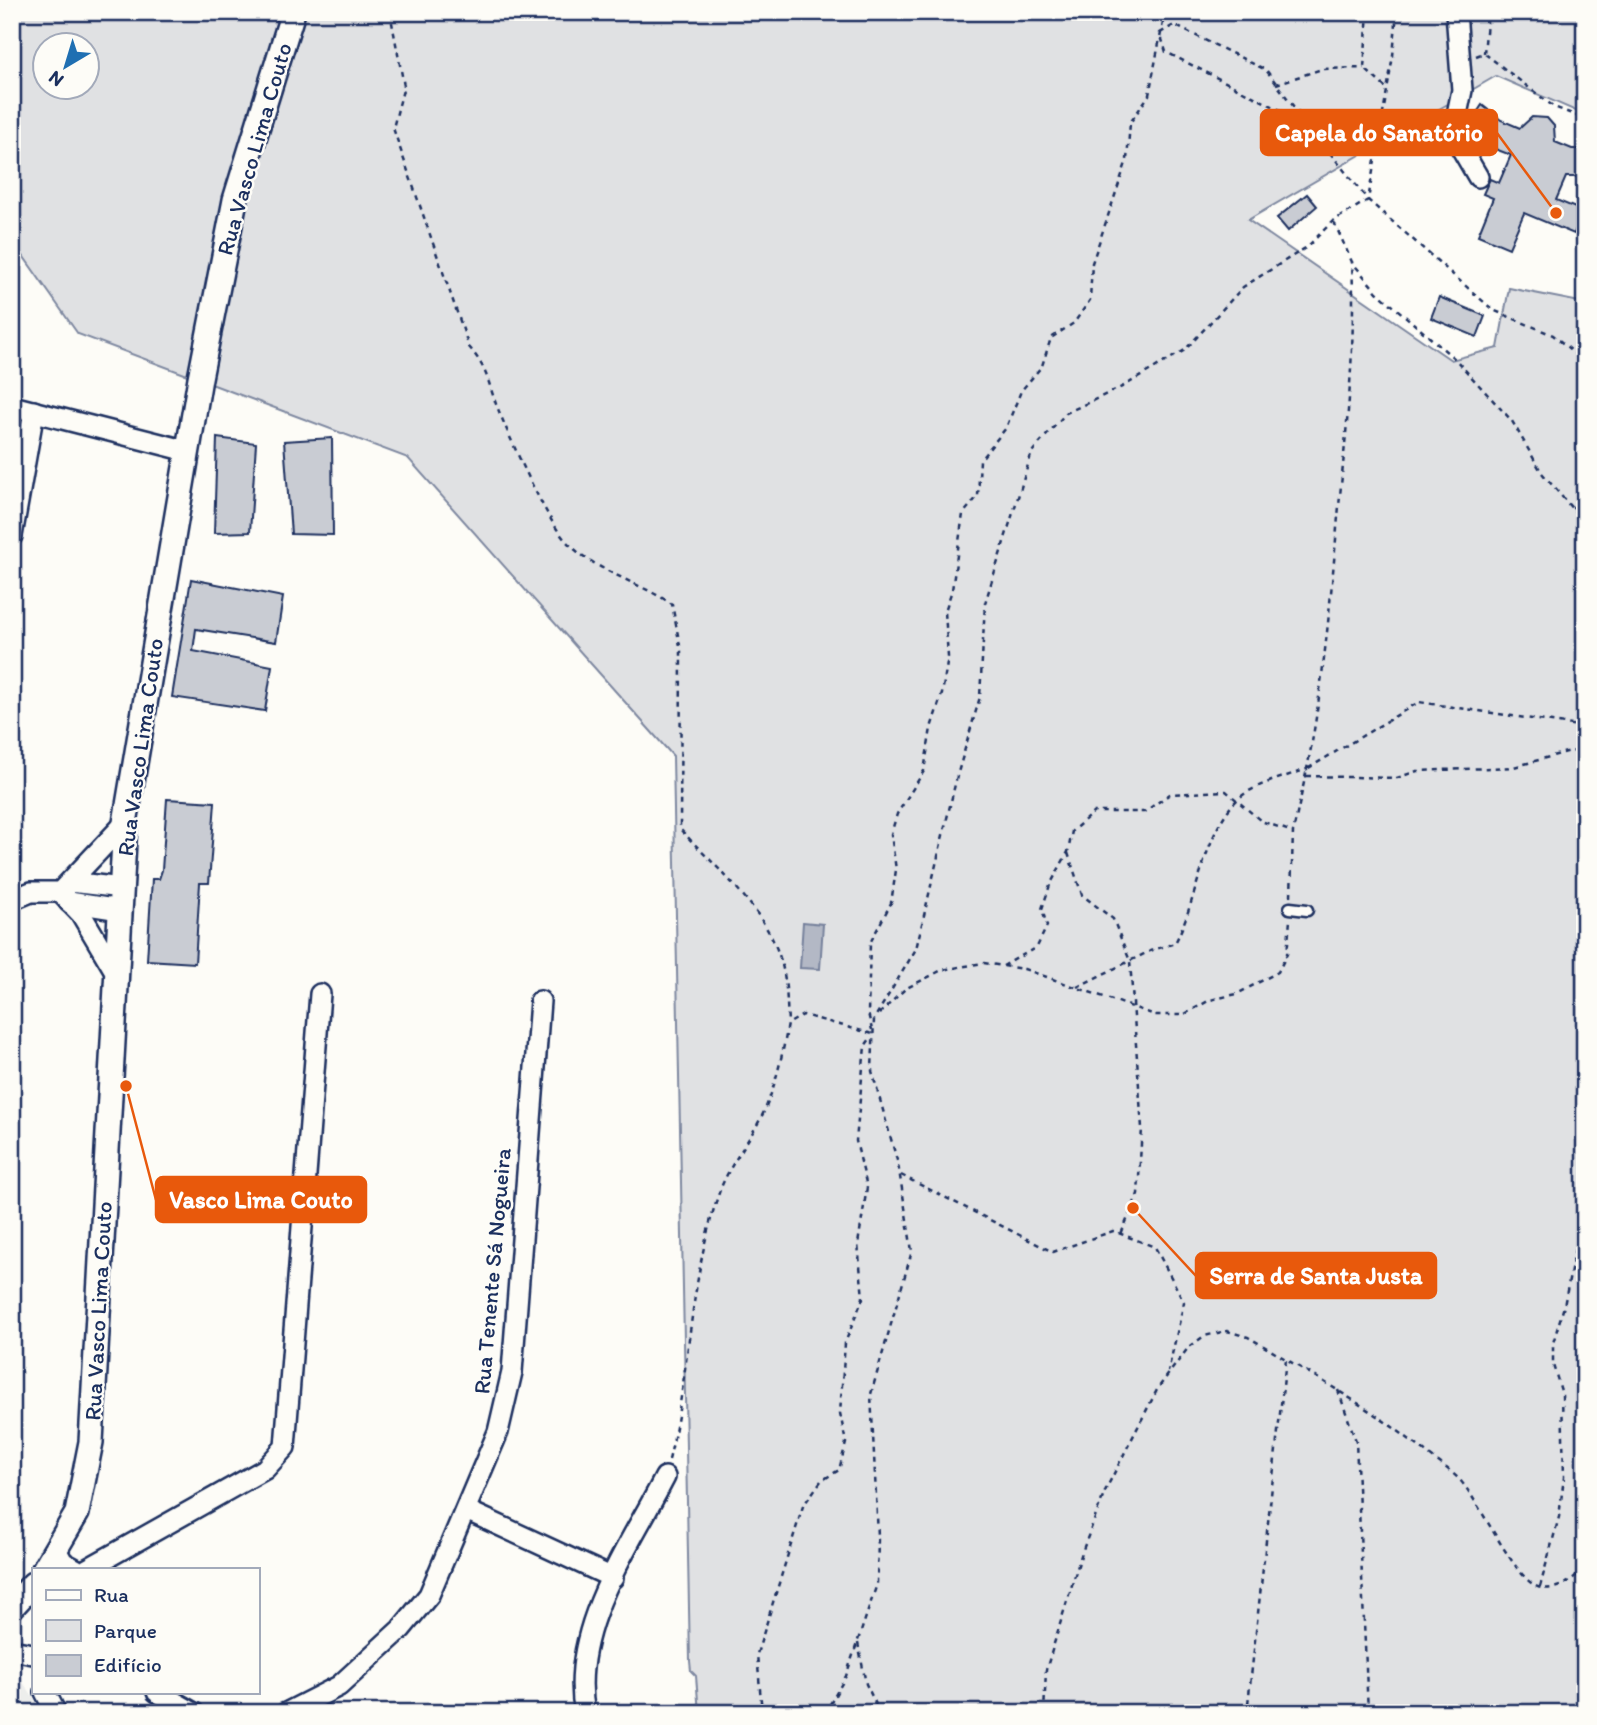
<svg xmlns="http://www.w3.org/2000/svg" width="1597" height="1725" viewBox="0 0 1597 1725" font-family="Itim,sans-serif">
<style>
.built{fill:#edeeec}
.green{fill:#e0e1e3;stroke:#7e88a0;stroke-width:2;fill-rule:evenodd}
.water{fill:#b3b8c5;stroke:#76819c;stroke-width:2}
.building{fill:#c9ccd3;stroke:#1b2f5e;stroke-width:2}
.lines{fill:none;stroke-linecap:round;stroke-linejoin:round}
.service-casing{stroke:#1b2f5e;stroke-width:15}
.minor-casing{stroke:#1b2f5e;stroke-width:24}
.tertiary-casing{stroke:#1b2f5e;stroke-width:28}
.path{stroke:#1b2f5e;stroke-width:2.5;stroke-dasharray:5 5;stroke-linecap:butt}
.service{stroke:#fdfcf7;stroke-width:10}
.minor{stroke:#fdfcf7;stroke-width:19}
.tertiary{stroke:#fdfcf7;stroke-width:23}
.labels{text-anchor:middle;stroke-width:5;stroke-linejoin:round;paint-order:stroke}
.street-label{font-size:23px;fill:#1b2f5e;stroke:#fdfcf7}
.leader{fill:none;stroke:#e8590c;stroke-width:2.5}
.callout-dot{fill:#e8590c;stroke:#fdfcf7;stroke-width:2.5}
.callout{fill:#e8590c;stroke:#e8590c;stroke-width:2.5}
.callout-label{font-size:24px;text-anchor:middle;font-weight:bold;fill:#fff}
</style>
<rect width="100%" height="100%" fill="#fdfcf7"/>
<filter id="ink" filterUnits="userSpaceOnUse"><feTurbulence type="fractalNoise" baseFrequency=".0143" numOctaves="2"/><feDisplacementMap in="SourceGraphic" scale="14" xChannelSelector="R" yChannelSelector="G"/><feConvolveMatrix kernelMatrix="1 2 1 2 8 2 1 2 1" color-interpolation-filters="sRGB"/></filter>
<g filter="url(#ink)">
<path class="built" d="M12 1665 43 1713H12Z"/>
<path class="green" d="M12 12H1585V115L1496 76 1248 220 1451 360 1498 348 1509 288 1585 303V1713H699L696 1676 691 1671 690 1661 673 756 408 458 78 334 12 240ZM46 46H88V88H46Z"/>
<path class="water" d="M803 922 823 924 820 969 800 968Z"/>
<g class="building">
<path d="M1482 105 1501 120 1520 128 1532 117 1547 118 1554 126 1555 142 1572 149H1585V177H1566L1556 200 1583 211 1574 234 1524 213 1509 248 1478 235 1493 198 1483 194 1487 185 1490 179 1499 183 1511 155 1490 147 1467 128Z"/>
<path d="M1307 194 1317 206 1288 231 1277 218Z"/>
<path d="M1439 297 1485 316 1477 337 1431 318Z"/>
<path d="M217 438 256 443 250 532 214 533Z"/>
<path d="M332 438 333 535 291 534 284 441Z"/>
<path d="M191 579 283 597 276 642 196 629 193 651 272 666 265 711 172 697Z"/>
<path d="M167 799 215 802 209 883H200L195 963 147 960 152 879H159L162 870Z"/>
</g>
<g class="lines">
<defs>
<path id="service" d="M1290 908 1307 910"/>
<g id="minor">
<path d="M1456 12 1462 90 1453 134 1478 177"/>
<path d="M12 406 188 451"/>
<path d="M12 536 34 411"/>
<path d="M70 882 122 888"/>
<path d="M60 892 81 914 116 973"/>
<path d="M12 900 31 892H60L125 823"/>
<path d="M69 902 120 910"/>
<path d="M466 1510 613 1578"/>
<path d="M57 1551 63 1562 76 1569"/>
<path d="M87 1569 265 1469 285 1447 320 994"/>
<path d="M12 1650 33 1654"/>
<path d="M45 1692 56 1713"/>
<path d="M157 1692 194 1713"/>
<path d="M286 1713 339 1686 401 1629 429 1595 498 1432 512 1372 540 1001"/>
<path d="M585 1713C568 1631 629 1547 665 1477"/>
</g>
<g id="tertiary">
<path d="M44 1569 77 1513 91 1442 125 823 200 378 235 200 293 12"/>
<path d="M12 1607 33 1584"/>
</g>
</defs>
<use href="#service" class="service-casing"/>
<use href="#minor" class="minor-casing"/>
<use href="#tertiary" class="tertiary-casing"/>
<g class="path">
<path d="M390 12 404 86 393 128 469 347C487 368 487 379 496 404 508 434 546 521 567 542 596 572 637 581 672 604L681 651 680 829C717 869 768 910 782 965 787 984 787 1005 788 1024"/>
<path d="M1368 12 1364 68 1388 90"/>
<path d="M1484 53 1488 12"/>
<path d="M1476 56 1484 53 1554 107 1585 119"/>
<path d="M1276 84 1322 69 1364 68"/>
<path d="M1306 123 1266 70 1174 25 1160 33 1166 52 1306 123 1368 200 1493 310 1553 335 1585 362"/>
<path d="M1334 222 1352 262 1377 292 1455 359 1512 421 1542 473 1585 524"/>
<path d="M1572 508 1585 506"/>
<path d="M1306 776 1397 778 1417 771 1514 767 1570 751 1585 752"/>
<path d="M1068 853 1082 895 1113 919 1130 961 1142 1128 1138 1194 1121 1234"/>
<path d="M1291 896 1293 832 1307 769 1419 702 1585 727"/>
<path d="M1003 966 1037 947 1047 926 1042 909 1050 885 1068 852 1072 831 1094 812H1144L1170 794 1226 791 1261 821 1293 832"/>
<path d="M1077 987 1150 951 1175 943C1197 902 1204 832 1237 800 1253 784 1286 777 1307 769 1324 683 1331 593 1339 506 1347 423 1356 346 1352 262"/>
<path d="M879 1014 905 989 942 970 983 963 1024 969 1155 1015H1183L1210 1000 1237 994 1278 972 1287 954 1290 920"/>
<path d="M872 1030 868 1013 870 943 891 903 896 870 891 834 897 814 924 771 931 728 942 694 948 657 945 611 952 590 963 514 978 496 980 460 1006 428 1021 391 1042 366 1051 338 1074 323 1090 300 1092 263 1127 160 1130 123 1149 95 1165 12"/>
<path d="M901 1175 1053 1252 1113 1231 1155 1247 1184 1302 1168 1372"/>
<path d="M1338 1390 1356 1441 1368 1713"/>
<path d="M669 1460C690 1373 689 1282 718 1196 728 1164 753 1138 766 1107 777 1080 783 1052 788 1024L803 1015 873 1034"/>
<path d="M1540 1587 1559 1517 1564 1477 1562 1394 1553 1365V1343L1564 1306 1585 1198"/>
<path d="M858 1643 866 1684 880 1713"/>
<path d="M762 1713 757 1654 803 1506 821 1481 839 1470 846 1443 840 1413 845 1343 863 1298 858 1244 867 1187 856 1141 865 1046 872 1036"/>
<path d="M825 1713 846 1676 877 1584 878 1536 871 1394 912 1251 898 1164 872 1071 874 1019 916 949 957 776 980 697 985 603 1032 452 1066 413 1124 386 1185 350 1243 287 1307 247 1333 221 1368 200 1393 56 1397 12"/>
<path d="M1044 1713 1046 1670 1082 1552 1106 1489 1158 1388 1188 1348 1204 1336 1227 1331 1248 1337C1308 1372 1368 1406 1423 1450 1435 1460 1449 1469 1460 1480 1481 1504 1514 1578 1538 1587 1556 1593 1573 1580 1585 1567"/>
<path d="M1247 1713 1286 1359"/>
</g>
<use href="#service" class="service"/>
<use href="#minor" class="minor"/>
<use href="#tertiary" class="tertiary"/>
</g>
</g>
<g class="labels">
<g class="street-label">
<text transform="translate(254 149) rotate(-74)" y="8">Rua Vasco Lima Couto</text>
<text transform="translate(140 747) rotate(-82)" y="8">Rua Vasco Lima Couto</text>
<text transform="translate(492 1271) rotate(-85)" y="8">Rua Tenente Sá Nogueira</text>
<text transform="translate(98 1311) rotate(-87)" y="8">Rua Vasco Lima Couto</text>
</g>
</g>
<path class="leader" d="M1556 213L1497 133M126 1086L156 1200M1133 1208L1196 1276"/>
<g class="callout-dot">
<circle cx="1556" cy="213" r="7"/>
<circle cx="126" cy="1086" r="7"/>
<circle cx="1133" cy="1208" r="7"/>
</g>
<g class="callout">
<rect x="1261" y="110" width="236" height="45" rx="7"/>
<rect x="156" y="1177" width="210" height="45" rx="7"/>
<rect x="1196" y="1253" width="240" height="45" rx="7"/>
</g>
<g class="callout-label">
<text x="1379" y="141">Capela do Sanatório</text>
<text x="261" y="1208">Vasco Lima Couto</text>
<text x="1316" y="1284">Serra de Santa Justa</text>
</g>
<rect width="1597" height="1725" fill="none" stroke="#fdfcf7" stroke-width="42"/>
<rect x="21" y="21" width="1555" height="1683" fill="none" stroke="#1b2f5e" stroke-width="2.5" filter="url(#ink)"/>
<rect x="32" y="1568" width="228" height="126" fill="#fdfcf7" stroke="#a3aaba" stroke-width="2"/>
<rect x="46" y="1590" width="35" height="10" fill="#fdfcf7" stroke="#a3aaba" stroke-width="2"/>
<text x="94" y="1602" font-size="21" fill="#1b2f5e">Rua</text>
<rect x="46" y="1620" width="35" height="21" fill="#e0e1e3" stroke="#a3aaba" stroke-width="2"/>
<text x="94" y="1638" font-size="21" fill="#1b2f5e">Parque</text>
<rect x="46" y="1655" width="35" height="21" fill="#c9ccd3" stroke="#a3aaba" stroke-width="2"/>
<text x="94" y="1672" font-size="21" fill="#1b2f5e">Edifício</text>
<g transform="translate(66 66) rotate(218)"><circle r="33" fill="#fdfcf7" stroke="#a3aaba" stroke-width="2"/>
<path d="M0-5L12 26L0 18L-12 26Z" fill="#1f6fb2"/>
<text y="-10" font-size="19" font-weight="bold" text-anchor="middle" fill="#1b2f5e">N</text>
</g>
</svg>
